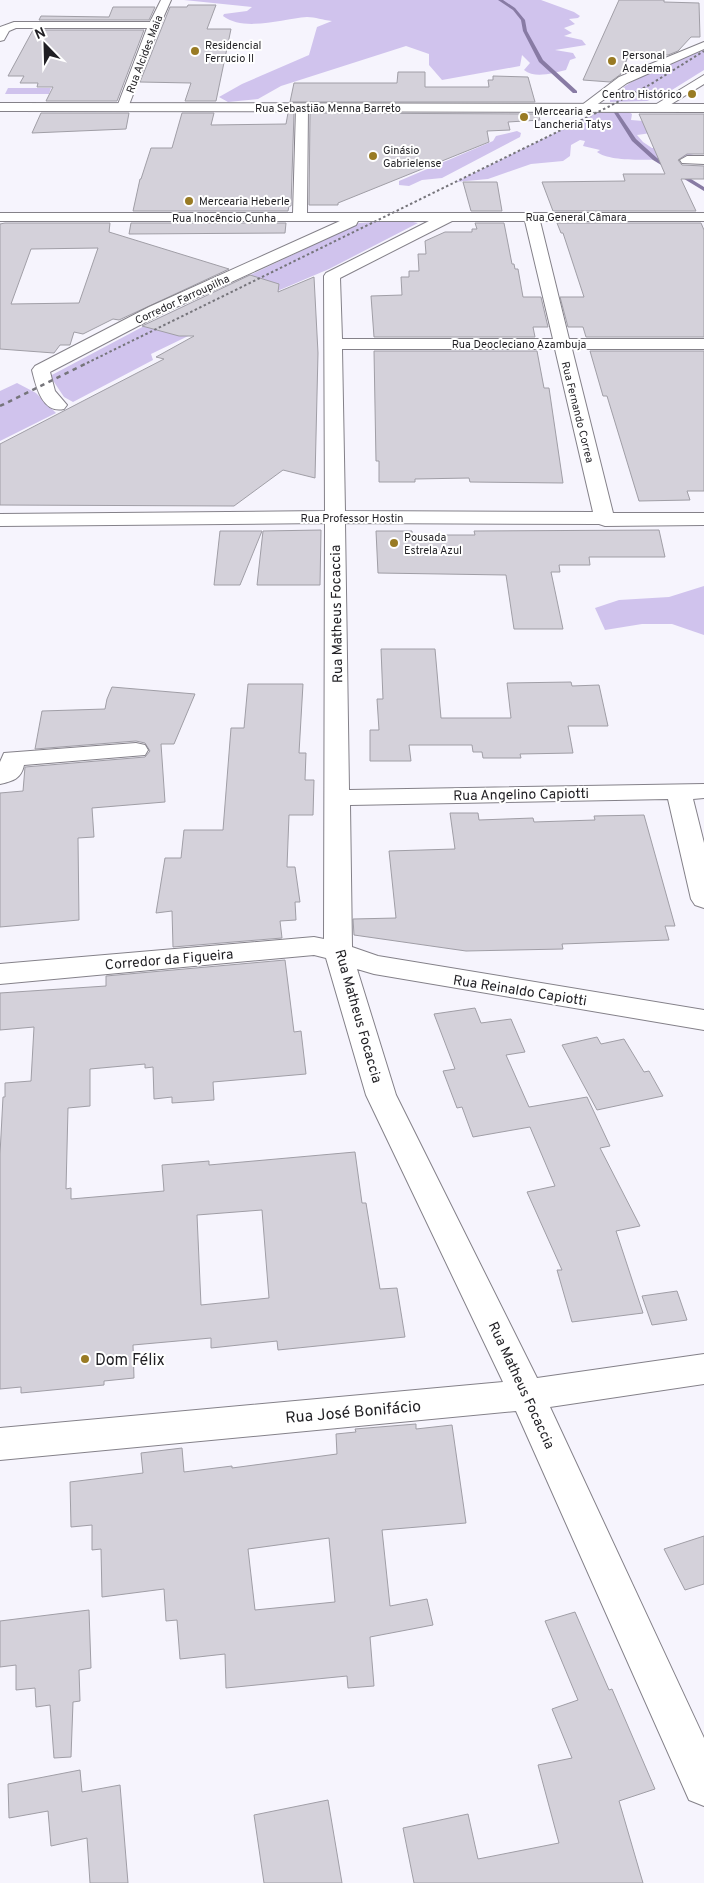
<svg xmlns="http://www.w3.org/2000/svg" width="704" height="1883" viewBox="0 0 704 1883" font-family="Overpass,sans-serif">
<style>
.green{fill:#d0c3ed}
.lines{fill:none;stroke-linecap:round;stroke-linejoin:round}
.stream{fill:#887ba4;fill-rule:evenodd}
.building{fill:#d4d1da;stroke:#a09ea6;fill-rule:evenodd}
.street-casing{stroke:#848189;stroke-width:2}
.secondary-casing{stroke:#848189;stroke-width:2}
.street{fill:#fff;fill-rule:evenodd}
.secondary{fill:#fff;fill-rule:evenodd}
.rail-far1{stroke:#76757b;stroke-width:2;stroke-dasharray:2.5 2.5;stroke-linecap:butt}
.rail{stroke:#76757b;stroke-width:2.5;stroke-dasharray:4.5 4.5;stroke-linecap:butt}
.poi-dot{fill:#997b24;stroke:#fff;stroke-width:2}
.labels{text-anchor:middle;stroke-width:4;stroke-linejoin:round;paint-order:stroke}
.far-poi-label{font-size:11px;fill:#201f23;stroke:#fff;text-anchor:start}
.far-street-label{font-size:11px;fill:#201f23;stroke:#fff}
.street-label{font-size:14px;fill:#201f23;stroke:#fff}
.near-poi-label{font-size:16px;fill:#201f23;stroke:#fff;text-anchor:start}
.near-street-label{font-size:16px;fill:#201f23;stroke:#fff}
</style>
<rect width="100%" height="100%" fill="#f6f4fd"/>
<g class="green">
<path d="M184 0H541L574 12 580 16 578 18 569 19 575 24 564 28 572 33 564 36 582 40 586 45 555 50 573 53 576 58 570 60 566 70C553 73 535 79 524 70L530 63 522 55 520 66 442 80 429 65V54L406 46 281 86 258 99 228 102 219 97 242 84 309 55 317 27 332 21C322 20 316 17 307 17 282 19 244 32 223 16L224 14 247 11 252 7Z"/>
<path d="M704 48V70L667 93 647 101 610 102V98C636 74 673 64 704 48Z"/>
<path d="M8 88H51L49 94H5Z"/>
<path d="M627 111 632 114 631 120 643 121 651 133 637 135 643 142 652 148 665 147 701 157C679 158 613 165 597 152L600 150 583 146 585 141 580 140 571 145 570 156 563 161 531 164 488 179 456 182 598 112Z"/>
<path d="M517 131 521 133 520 137 442 178 422 180 409 186 399 185V181L493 141 496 136Z"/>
<path d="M403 220 418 223 329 269 275 292 240 311 151 354 153 360 73 402 64 397 50 376 146 325 359 223Z"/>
<path d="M17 383 36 393 56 413 0 441V391Z"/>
<path d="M704 586V635L672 624H642L605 630 595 608 619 600 669 597Z"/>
</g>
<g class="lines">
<g class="stream">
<path d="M498 0H503L515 8 525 20 527 31 543 60 577 91V93H573L539 62 523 31 521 20 513 10Z"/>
<path d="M613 111H617L636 139 657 158 704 187V191L653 160 632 141Z"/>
</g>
</g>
<g class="building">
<path d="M619 0H664V2L699 3 700 37H691L678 51 668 55 634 52 633 55 629 54 621 74 610 82 583 80Z"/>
<path d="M188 5H216L207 29H231L216 101H185L191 83 140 82 170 7H187Z"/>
<path d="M113 7H155L149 20H39L41 16 109 17Z"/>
<path d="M33 30H144L117 101H46L53 87H37L38 83H20L24 76H8Z"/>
<path d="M398 72H425V87H489L488 80H493V76L528 77 535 102H290L294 83H397Z"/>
<path d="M41 113H129L126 129 32 133Z"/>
<path d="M182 113H214L211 125 286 124 288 113H294L291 206H289L288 211H133L140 179H141L151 148H172Z"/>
<path d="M310 113 538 114 540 120 508 122 510 130 487 131 489 142 338 203V205H309Z"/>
<path d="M639 114H704V154H687L678 160 682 165 704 166V179H681L696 211H553L542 182 625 181 623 174H665Z"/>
<path d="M463 182H497L502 211H471Z"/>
<path d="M5 223H110L109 232 229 269 119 320 113 319 83 334 74 332 70 345H60L54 353 0 349V224ZM98 248 79 303 11 304 31 249Z"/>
<path d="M131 223H286L285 233 129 234Z"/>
<path d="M475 223H504L512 264H514L515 269H518L523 297H541L548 327H533L535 337H374L371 296 402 295 401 277H409V271H419L418 254H426L425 241 445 232H472V229H477Z"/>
<path d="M557 223H701L704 230V337H586L583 327H568L560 297H584L563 233H561Z"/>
<path d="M250 275 279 284 278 292 314 277 318 353 315 478 283 470 234 506 0 505V444L164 359 156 357 194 336H179L142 326Z"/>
<path d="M374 351H537L544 388H549L563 483 470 482 469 478 415 479V482H379V461H376Z"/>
<path d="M590 351H704V491H687L690 500 639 501 607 396H603Z"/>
<path d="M321 530 320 585H257L263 531Z"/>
<path d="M659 530 665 557H589L590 565H559L560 572H551L563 629H514L506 575 378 573 376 531H412V535H475L474 531Z"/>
<path d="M220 531H262L240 585H214Z"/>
<path d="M381 649H435L441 718H511L507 683 571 682 572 686 599 685 608 726H568L573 753 520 754 521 758H483L482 752H473L472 745H409L411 761H370V730H379L377 699H383Z"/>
<path d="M248 684H303L299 753H306L305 780H314L313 815H289L287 867H295L300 902H295L296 920 280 921 282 938 173 947 172 911 156 913 165 858H181L184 830H223L231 728H244Z"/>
<path d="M112 687 195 694 174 744H161L165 802 92 808 94 837 78 838 79 920 0 927V793L23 791 25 767 145 757 150 751 145 743 136 741 35 749 42 711 105 709 107 699Z"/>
<path d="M450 813H478L479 820 533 818 534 822 595 820 594 816 644 815 675 926H665L669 940 562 944 563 949 466 951 354 935 353 919 396 918 389 851 455 849Z"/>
<path d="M285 960 294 1032 301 1031 306 1074 213 1082 214 1100 172 1103V1097L154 1099 153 1067 145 1068V1064L90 1069V1106L68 1108 66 1189 71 1188V1199L164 1191 162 1165 209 1161V1165L355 1152 362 1203H366L380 1289 397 1288 405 1337 278 1350 277 1341 211 1348V1338L133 1345 134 1378 104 1381V1385L21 1393V1387L0 1389V1154L3 1097H5V1083L31 1081 34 1027 0 1030V993L106 986V976ZM262 1210 269 1298 201 1305 197 1215Z"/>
<path d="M475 1008 481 1023 511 1019 525 1052 506 1055 529 1107 587 1097 610 1146 600 1148 640 1226 616 1231 643 1313 572 1322 557 1270H562L527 1192 555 1186 530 1127 473 1137 462 1107 457 1108 443 1071 455 1069 434 1014Z"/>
<path d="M597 1037 601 1044 624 1039 644 1072 649 1071 663 1096 597 1110 562 1045Z"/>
<path d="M677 1291 687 1320 652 1325 642 1296Z"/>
<path d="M416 1424V1429L452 1425 466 1523 382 1530 390 1606 427 1599 433 1625 370 1637 374 1686 348 1688 347 1676 226 1688 225 1654 180 1659 177 1620 166 1621 164 1589 102 1597 101 1549 92 1550V1525L71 1527 70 1482 143 1473 141 1453 182 1448 184 1472 232 1466V1468L337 1454 336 1434 356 1432 355 1429ZM329 1538 335 1602 255 1610 248 1549Z"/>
<path d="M704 1536V1584L685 1590 664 1549Z"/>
<path d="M89 1610 91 1668 79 1670 80 1701 73 1702 71 1757 54 1758 50 1705 36 1707 35 1688 16 1690V1665L0 1667V1621Z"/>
<path d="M575 1612 609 1690 612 1689 655 1789 619 1801 643 1883H414L403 1828 468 1814 478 1859 559 1843 538 1765 572 1758 552 1709 578 1700 545 1621Z"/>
<path d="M80 1770 82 1792 120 1785 128 1883H90L87 1838 51 1846 48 1811 9 1818 8 1784Z"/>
<path d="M328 1800 342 1883H264L254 1815Z"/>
</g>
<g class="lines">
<defs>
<g id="street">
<path d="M161 0H171L160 25 127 110 123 111 117 107 147 28H16L9 31 4 40 0 41V27L14 22H150Z"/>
<path d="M704 42V49L627 83 588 111H580L578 108 619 77Z"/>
<path d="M704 75V84L660 111H652L650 108Z"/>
<path d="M302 104 308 108 307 213H704V221H540L569 339H704V349H572L613 513H704V525L605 526 599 524 345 523 349 790 704 784V798L693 799 704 843V908L695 905 691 899 668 799 350 805 352 947 378 956 704 1010V1030L374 974 357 969 396 1095 537 1378 704 1354V1384L550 1407 704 1738V1806L689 1800 516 1411 0 1460V1428L503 1382 366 1095 326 958 314 955 0 984V964L314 937 324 939 325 523 0 526V514L325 511 324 276 326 273 429 221H358L356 225 161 314 50 372 55 391 67 405 64 409C42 414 36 386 32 370L35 366 149 307 340 221H0V213H293L296 108ZM452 221H525L553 339H342L340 278ZM342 349H555L593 512 345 511Z"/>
<path d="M687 156H704V164L682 163 680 160Z"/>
<path d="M136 743 145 745 148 750 145 755 24 765C21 779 13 781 0 784V762L4 753Z"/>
</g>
<path id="secondary" d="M0 103 704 104V112L0 111Z"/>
</defs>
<use href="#street" class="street-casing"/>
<use href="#secondary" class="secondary-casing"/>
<use href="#street" class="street"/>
<use href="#secondary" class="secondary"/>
<path class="rail-far1" d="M87 363 608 107 651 84 704 51"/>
<path class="rail" d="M0 406 89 362"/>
</g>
<g class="poi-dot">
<circle cx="195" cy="51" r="5"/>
<circle cx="612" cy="61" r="5"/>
<circle cx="692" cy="94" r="5"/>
<circle cx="524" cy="117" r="5"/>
<circle cx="373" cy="156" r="5"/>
<circle cx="189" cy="201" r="5"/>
<circle cx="394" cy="543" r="5"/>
<circle cx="85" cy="1359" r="5"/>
</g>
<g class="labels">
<g class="far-poi-label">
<text x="205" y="49">Residencial<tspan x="205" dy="13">Ferrucio II</tspan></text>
<text x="622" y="59">Personal<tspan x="622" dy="13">Academia</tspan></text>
<text x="682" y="98" text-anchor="end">Centro Histórico</text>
<text x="534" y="115">Mercearia e<tspan x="534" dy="13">Lancheria Tatys</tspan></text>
<text x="383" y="154">Ginásio<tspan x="383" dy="13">Gabrielense</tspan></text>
<text x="199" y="205">Mercearia Heberle</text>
<text x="404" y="541">Pousada<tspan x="404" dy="13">Estrela Azul</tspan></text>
</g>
<g class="far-street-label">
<text transform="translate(144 54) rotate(-69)" y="4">Rua Alcides Maia</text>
<text x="328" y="112">Rua Sebastião Menna Barreto</text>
<text x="576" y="221">Rua General Câmara</text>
<text x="224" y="222">Rua Inocêncio Cunha</text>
<text transform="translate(182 299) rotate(-25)" y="4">Corredor Farroupilha</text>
<text x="519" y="348">Rua Deocleciano Azambuja</text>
<text transform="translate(578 412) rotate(76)" y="4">Rua Fernando Correa</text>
<text x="352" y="522">Rua Professor Hostin</text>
</g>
<g class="street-label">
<text transform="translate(336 614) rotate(-91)" y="5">Rua Matheus Focaccia</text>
<text transform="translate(521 794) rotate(-1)" y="5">Rua Angelino Capiotti</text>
<text transform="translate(169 959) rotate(-5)" y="5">Corredor da Figueira</text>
<text transform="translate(520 990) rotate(9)" y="5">Rua Reinaldo Capiotti</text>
<text transform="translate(359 1016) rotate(74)" y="5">Rua Matheus Focaccia</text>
<text transform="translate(522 1385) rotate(65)" y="5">Rua Matheus Focaccia</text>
</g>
<g class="near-poi-label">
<text x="95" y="1365">Dom Félix</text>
</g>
<g class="near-street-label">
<text transform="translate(353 1411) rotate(-5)" y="6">Rua José Bonifácio</text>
</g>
</g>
<g transform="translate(45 45) rotate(337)" stroke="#ffffff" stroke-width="4" paint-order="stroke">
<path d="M0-4L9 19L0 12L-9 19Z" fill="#201f23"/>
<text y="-8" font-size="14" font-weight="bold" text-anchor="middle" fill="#201f23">N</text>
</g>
</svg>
